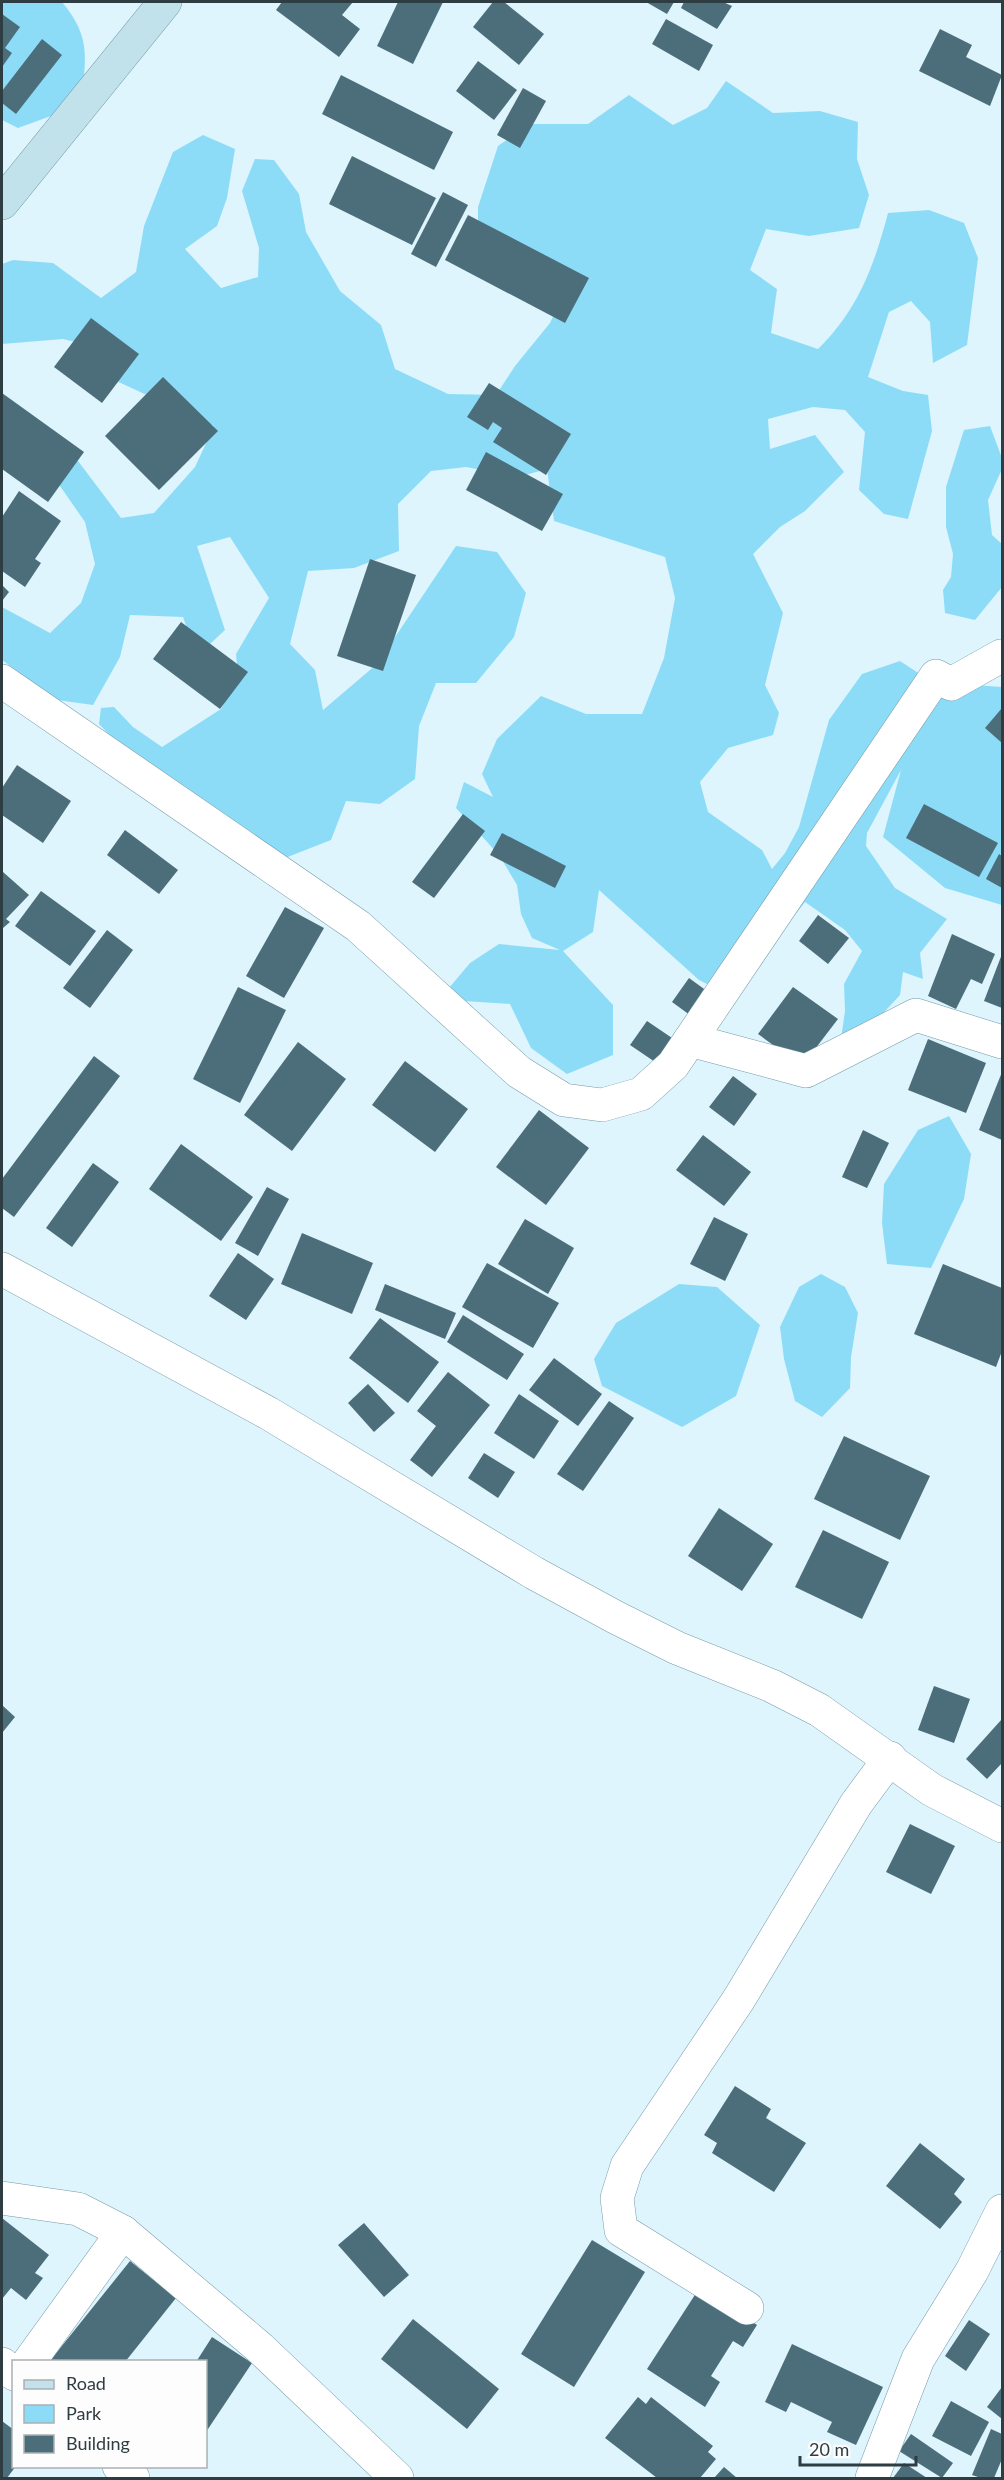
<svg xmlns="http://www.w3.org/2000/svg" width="1004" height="2480" viewBox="0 0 1004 2480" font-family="Lato,sans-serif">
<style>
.green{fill:#8cdcf8}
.building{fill:#4c6e7a}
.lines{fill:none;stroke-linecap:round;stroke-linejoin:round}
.minor-casing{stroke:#769aa7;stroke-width:34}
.secondary-casing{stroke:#769aa7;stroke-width:34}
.minor{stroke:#fff;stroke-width:33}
.secondary{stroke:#c1e1eb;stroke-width:33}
</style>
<rect width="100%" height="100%" fill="#def5fd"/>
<g class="green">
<path d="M2 2H62C93 39 85 61 81 105L18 128 2 120Z"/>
<path d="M726 81 773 113 820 111 858 122 857 159 869 195 859 228 809 236 766 229 750 270 777 289 771 333 818 349C858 310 874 266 888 213L929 210 964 223 978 258 967 345 933 363 930 322 911 301 889 312 868 377 903 391 928 395 932 431 908 519 884 514 859 490 865 432 845 410 813 407 768 419 770 449 815 435 844 472 805 511 780 527 753 554 783 613 765 685 779 713 773 735 728 748 700 782 708 812 762 850 772 869 785 853 799 827 829 720 862 674 900 661 932 682 1002 687V905L945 888 883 837 901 770 867 833 866 846 895 888 947 919 920 953 923 979 903 972 900 995 862 1036 840 1046 845 1011 844 984 862 951 845 930 805 902 731 996 699 980 599 890 593 932 563 951 613 1005V1055L567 1074 531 1048 510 1004 464 1001 449 988 470 963 499 944 560 950 532 938 521 914 517 885 499 855 456 808 464 782 493 797 482 774 497 739 541 696 586 714H642L664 658 675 598 665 557 554 521 547 469 518 477 466 467 431 471 398 504 399 551 354 568 308 571 290 644 315 670 323 710 377 664 456 546 497 552 526 593 514 637 476 683H436L419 726 415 779 380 804 346 801 331 840 280 860 145 772 99 724 101 708 114 707 133 727 162 747 221 709 238 676 236 654 269 598 230 537 197 546 225 630 197 656 183 617 130 615 120 657 93 705 57 700 2 660V607L50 633 81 603 95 564 85 522 44 463 69 449 121 518 154 513 195 467 214 426 112 379 109 350 63 339 2 344V264L13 260 53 263 101 298 136 272 144 226 173 152 203 135 235 149 227 198 217 226 185 249 221 288 258 277 259 248 242 191 255 159 274 160 299 194 306 232 340 291 381 325 395 369 448 394 496 395 515 366 550 323 570 280 478 237V207L498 146 529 124H588L629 95 673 125 707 108Z"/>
<path d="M990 426 1002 458V469L988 500 992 535 1002 544V587L975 620 945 613 943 590 951 577 953 554 946 527V487L964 430Z"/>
<path d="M949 1116 971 1154 964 1199 931 1268 887 1264 882 1223 884 1184 918 1130Z"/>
<path d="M821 1274 845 1287 858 1313 851 1357 850 1388 822 1417 795 1401 784 1359 780 1327 799 1287Z"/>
<path d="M679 1284 717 1287 760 1325 736 1396 682 1427 602 1386 594 1359 616 1323Z"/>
</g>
<g class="building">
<path d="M282 2H353L342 15 360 29 339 57 276 10Z"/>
<path d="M398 2H443L413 64 377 46Z"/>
<path d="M493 2H504L544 34 519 65 473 27Z"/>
<path d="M646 2H674L667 14Z"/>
<path d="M684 2H723L732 6 717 29 681 8Z"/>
<path d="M2 14 20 27 5 48 12 53 2 67Z"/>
<path d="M666 19 713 45 699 71 652 44Z"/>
<path d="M940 29 972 45 966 57 1002 75 990 106 919 71Z"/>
<path d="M42 39 62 55 16 114 2 103V91Z"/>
<path d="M478 61 517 90 494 120 456 91Z"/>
<path d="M341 75 453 132 434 170 322 114Z"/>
<path d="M523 88 546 101 520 148 497 135Z"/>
<path d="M352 156 436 198 412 245 329 204Z"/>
<path d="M443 192 468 205 436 267 411 254Z"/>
<path d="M468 215 589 278 565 323 445 260Z"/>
<path d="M91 318 139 354 102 403 54 367Z"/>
<path d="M163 377 218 431 159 490 105 436Z"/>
<path d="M489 383 571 434 546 475 493 442 502 428 493 422 488 430 467 417Z"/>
<path d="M2 393 84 452 48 502 2 469Z"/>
<path d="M486 452 563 494 542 531 466 490Z"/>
<path d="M19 491 61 521 35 559 41 563 25 587 2 571V517Z"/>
<path d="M370 559 416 575 383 671 337 656Z"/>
<path d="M2 585 9 592 2 601Z"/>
<path d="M181 622 248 672 220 709 153 659Z"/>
<path d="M1002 708V743L985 728Z"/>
<path d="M17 765 71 801 43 843 2 815V788Z"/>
<path d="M924 804 998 843 979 877 906 838Z"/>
<path d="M463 814 485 831 434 898 412 882Z"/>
<path d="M125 830 178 870 159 894 107 855Z"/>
<path d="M502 833 566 866 555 888 490 855Z"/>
<path d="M999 854 1002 856V888L986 879Z"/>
<path d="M3 872 29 895 6 919 10 922 3 928Z"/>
<path d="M41 891 96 931 70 966 15 926Z"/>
<path d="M285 907 324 928 284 998 246 976Z"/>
<path d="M818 915 849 938 828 964 799 941Z"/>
<path d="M107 930 133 950 90 1008 63 988Z"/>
<path d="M952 934 995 954 982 984 971 979 956 1009 928 996Z"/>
<path d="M1002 954V1008L984 1001Z"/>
<path d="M689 978 711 994 694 1018 672 1002Z"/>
<path d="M238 987 286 1010 240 1103 193 1079Z"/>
<path d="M793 987 838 1019 802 1066 758 1034Z"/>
<path d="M647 1021 675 1040 658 1064 630 1045Z"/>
<path d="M928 1039 986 1063 966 1113 908 1090Z"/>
<path d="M298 1042 346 1079 292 1151 244 1115Z"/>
<path d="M94 1056 120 1076 14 1217 2 1208V1179Z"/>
<path d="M405 1061 468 1109 435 1152 372 1105Z"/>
<path d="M1002 1072V1140L979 1130Z"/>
<path d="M733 1076 757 1094 734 1126 709 1107Z"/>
<path d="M539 1110 589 1148 546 1205 496 1167Z"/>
<path d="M863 1130 889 1143 867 1188 842 1177Z"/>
<path d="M703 1135 751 1172 724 1206 676 1170Z"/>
<path d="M181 1144 253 1197 221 1241 149 1189Z"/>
<path d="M93 1163 119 1182 72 1247 46 1228Z"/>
<path d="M267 1187 289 1199 258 1256 235 1243Z"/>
<path d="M714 1217 748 1234 725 1281 690 1264Z"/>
<path d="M525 1219 574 1248 548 1294 498 1264Z"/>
<path d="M302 1233 373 1263 352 1314 281 1284Z"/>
<path d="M238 1253 274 1279 246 1320 209 1296Z"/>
<path d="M487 1263 559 1303 533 1348 462 1307Z"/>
<path d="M943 1264 1002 1288V1351L996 1367 914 1334Z"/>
<path d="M385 1284 456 1313 445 1339 375 1310Z"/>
<path d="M463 1315 524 1354 507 1380 447 1342Z"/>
<path d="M380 1318 439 1362 408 1403 349 1358Z"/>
<path d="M554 1358 602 1394 578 1426 529 1390Z"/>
<path d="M448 1372 490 1405 432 1477 410 1460 436 1426 417 1411Z"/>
<path d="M368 1384 395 1413 374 1432 348 1403Z"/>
<path d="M519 1394 559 1421 534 1459 494 1433Z"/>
<path d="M609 1401 634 1418 583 1491 557 1474Z"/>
<path d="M844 1436 930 1476 900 1540 814 1499Z"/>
<path d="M484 1453 515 1472 498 1498 468 1478Z"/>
<path d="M719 1508 773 1544 742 1591 688 1556Z"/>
<path d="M823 1530 889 1562 862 1619 795 1587Z"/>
<path d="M934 1686 970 1699 954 1743 918 1730Z"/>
<path d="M2 1705 15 1717 2 1733Z"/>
<path d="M1002 1719V1763L987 1779 966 1759Z"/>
<path d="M910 1824 955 1846 931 1894 886 1872Z"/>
<path d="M735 2086 771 2109 766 2118 806 2143 774 2192 712 2153 717 2143 704 2135Z"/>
<path d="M920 2143 965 2179 954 2194 962 2202 940 2229 886 2186Z"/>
<path d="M2 2218 49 2255 35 2273 43 2278 26 2300 11 2288 2 2299Z"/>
<path d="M364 2223 409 2275 384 2297 338 2245Z"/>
<path d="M592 2240 645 2272 574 2387 521 2354Z"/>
<path d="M130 2261 176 2298 125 2362H49Z"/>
<path d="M700 2287 757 2325 743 2347 733 2341 711 2376 720 2382 705 2407 647 2369Z"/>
<path d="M413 2319 499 2389 467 2429 381 2359Z"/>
<path d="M969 2320 990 2334 966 2371 945 2356Z"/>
<path d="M212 2337 252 2363 206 2432V2362H196Z"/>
<path d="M792 2344 883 2387 856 2445 827 2432 832 2422 791 2402 786 2412 765 2402Z"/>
<path d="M1002 2387V2419L987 2407Z"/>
<path d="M638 2397 646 2404 651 2397 713 2446 708 2452 716 2459 700 2478H657L605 2438Z"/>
<path d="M951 2401 989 2422 971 2456 932 2436Z"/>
<path d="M2 2421 14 2430V2466H16L7 2478H2Z"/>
<path d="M991 2429 1002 2434V2459L994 2478H981L972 2475Z"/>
<path d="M911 2434 953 2463 942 2478 899 2451Z"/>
<path d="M904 2463 927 2478H893Z"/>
<path d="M724 2467 737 2478H714Z"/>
</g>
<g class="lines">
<defs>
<g id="minor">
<path d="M2 681 358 926 519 1072 564 1100 602 1105 641 1094 673 1065 936 676 951 684 1001 656 1002 658"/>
<path d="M690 1040 806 1071 916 1015 1002 1042"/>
<path d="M2 1269 268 1413 534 1573 615 1617 677 1648 772 1686 819 1710 932 1790 1002 1826"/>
<path d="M2 2198 78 2209 123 2232 260 2348 397 2478"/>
<path d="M747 2308 621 2230 617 2198 627 2166 739 1999 856 1804 890 1758"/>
<path d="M29 2362 123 2232"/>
<path d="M2 2364 14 2374"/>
<path d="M119 2466 133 2478"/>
<path d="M872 2478 918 2359 972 2271 1002 2211"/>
</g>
<path id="secondary" d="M2 203 165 2"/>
</defs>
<use href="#minor" class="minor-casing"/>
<use href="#secondary" class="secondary-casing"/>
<use href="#minor" class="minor"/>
<use href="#secondary" class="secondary"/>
</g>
<rect width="1004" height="2480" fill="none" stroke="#2e3d42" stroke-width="6"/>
<rect x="12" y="2360" width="195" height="108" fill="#fdfdfd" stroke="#aab0b2" stroke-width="1.5"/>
<rect x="24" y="2380" width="30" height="9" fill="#c1e1eb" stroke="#aab0b2" stroke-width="1.5"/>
<text x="66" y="2390" font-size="18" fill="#2e3d42">Road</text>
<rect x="24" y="2405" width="30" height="18" fill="#8cdcf8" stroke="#aab0b2" stroke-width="1.5"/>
<text x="66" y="2420" font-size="18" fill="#2e3d42">Park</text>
<rect x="24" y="2435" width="30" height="18" fill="#4c6e7a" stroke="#aab0b2" stroke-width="1.5"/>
<text x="66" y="2450" font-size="18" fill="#2e3d42">Building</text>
<path d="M800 2456v9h116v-9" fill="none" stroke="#2e3d42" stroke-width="3"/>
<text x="809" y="2456" font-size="18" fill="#2e3d42" stroke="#fdfdfd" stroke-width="4.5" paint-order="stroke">20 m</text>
</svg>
